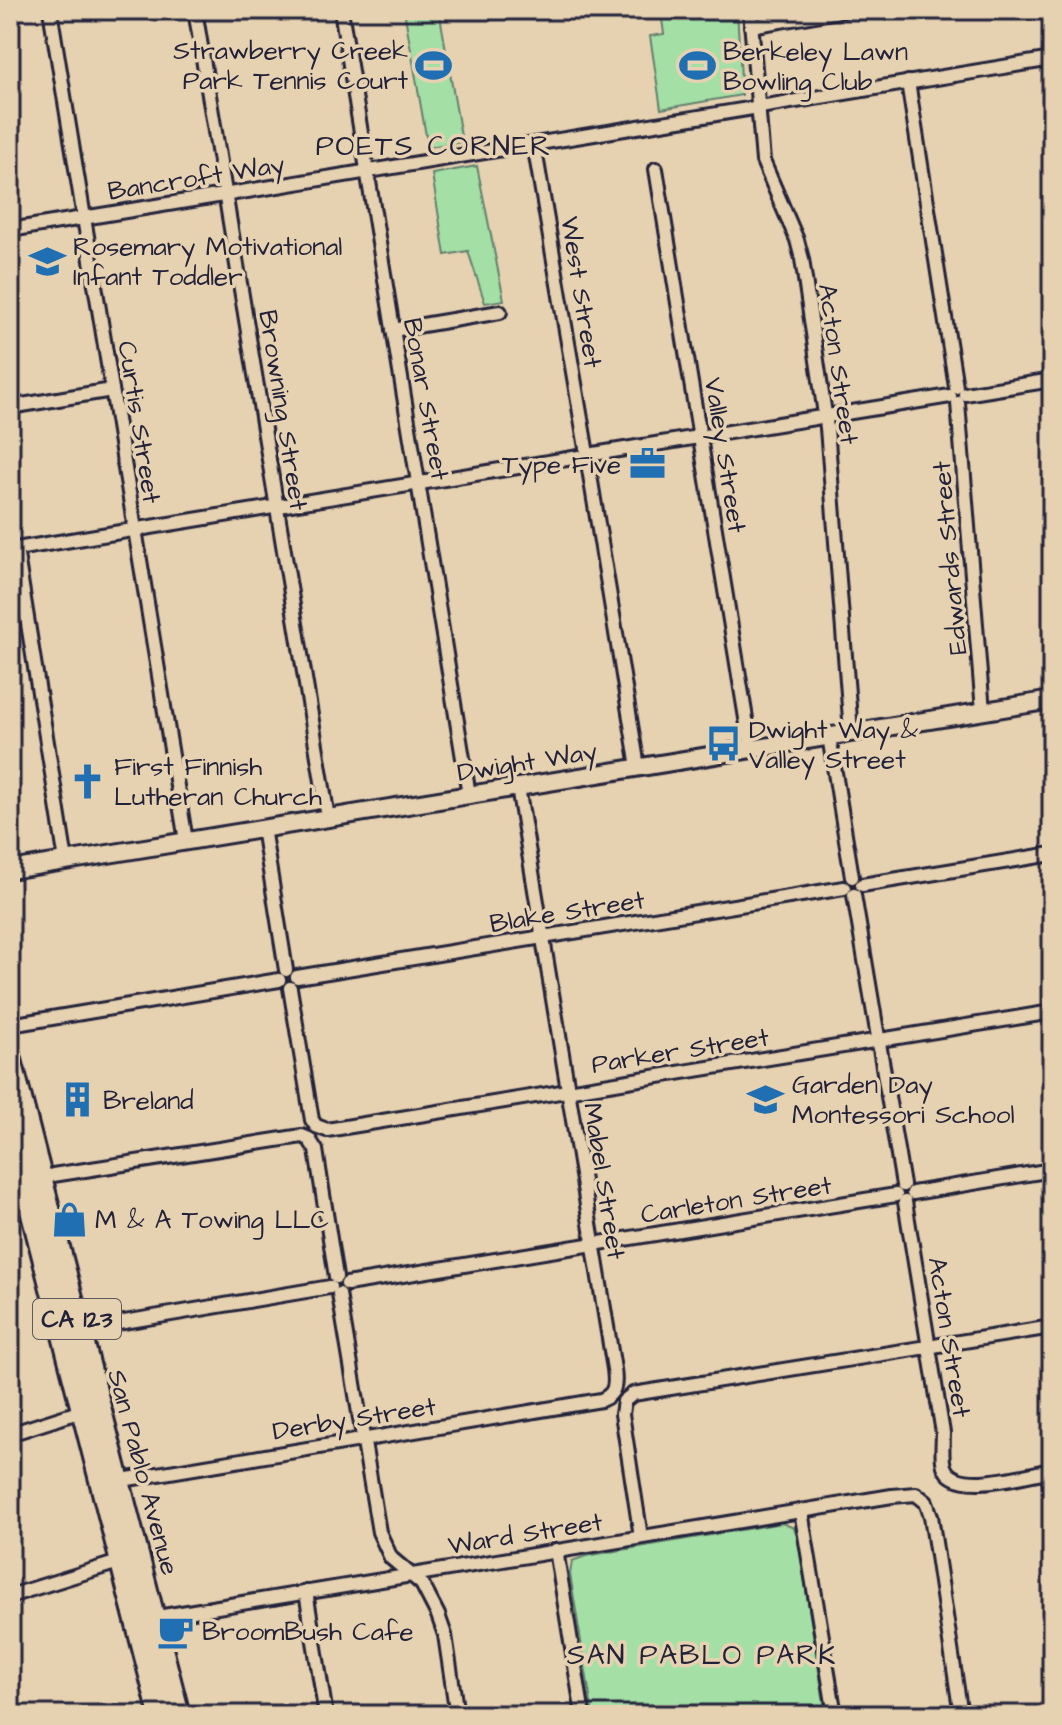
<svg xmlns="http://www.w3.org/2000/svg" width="1062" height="1725" viewBox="0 0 1062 1725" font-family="'Architects Daughter',sans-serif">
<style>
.green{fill:#a4dfa5;stroke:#638070;stroke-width:2}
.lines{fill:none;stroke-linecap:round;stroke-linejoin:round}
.minor-casing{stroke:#22223b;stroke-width:18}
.tertiary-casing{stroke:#22223b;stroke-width:22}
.primary-casing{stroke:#22223b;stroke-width:26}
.minor{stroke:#e6d2b0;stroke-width:12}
.tertiary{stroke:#e6d2b0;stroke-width:16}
.primary{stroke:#e6d2b0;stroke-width:20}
.labels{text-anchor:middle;stroke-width:7;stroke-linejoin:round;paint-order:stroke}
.shield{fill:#e6d2b0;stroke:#5d575e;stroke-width:2}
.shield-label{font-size:24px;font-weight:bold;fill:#22223b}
.poi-label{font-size:26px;fill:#22223b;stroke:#e6d2b0;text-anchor:start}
.street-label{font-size:26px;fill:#22223b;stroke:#e6d2b0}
.neighbourhood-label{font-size:28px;letter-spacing:2px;fill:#22223b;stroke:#e6d2b0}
</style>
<rect width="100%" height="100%" fill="#e6d2b0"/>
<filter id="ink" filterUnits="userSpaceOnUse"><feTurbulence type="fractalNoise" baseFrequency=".0125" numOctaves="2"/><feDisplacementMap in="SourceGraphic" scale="16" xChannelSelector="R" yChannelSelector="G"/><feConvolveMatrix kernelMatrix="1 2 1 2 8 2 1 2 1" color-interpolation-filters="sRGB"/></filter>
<g filter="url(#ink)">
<g class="green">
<path d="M404 10H439L462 142 428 147Z"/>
<path d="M671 10H737L742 95 661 109 650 36 664 34 661 12Z"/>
<path d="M477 166 504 300 485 303 468 251 445 255 432 174Z"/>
<path d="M782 1523 794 1528 798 1540 826 1715H593L570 1574 572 1561 586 1556Z"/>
</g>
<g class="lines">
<defs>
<g id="minor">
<path d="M50 10 186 841"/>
<path d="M195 10 328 818"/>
<path d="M341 10 469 795"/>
<path d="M750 10 763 161 797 240 802 259 827 428 851 732"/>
<path d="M751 26 845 10"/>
<path d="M908 82 956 387"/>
<path d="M534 144 586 448"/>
<path d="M656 169 751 749"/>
<path d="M10 230 1052 59"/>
<path d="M393 330 500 312"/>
<path d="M965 394 1052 380"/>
<path d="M958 403 983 711"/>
<path d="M10 407 112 390"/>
<path d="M594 454 950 396"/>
<path d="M588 463 638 767"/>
<path d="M16 549 66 861"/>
<path d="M10 550 579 457"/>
<path d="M829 736 852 877"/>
<path d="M263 828 286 970"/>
<path d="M862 885 1052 854"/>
<path d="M854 895 903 1185"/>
<path d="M297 977 844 888"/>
<path d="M290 988 312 1120 316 1126 327 1130 1052 1012"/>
<path d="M10 1025 279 980"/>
<path d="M10 1191 53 1175 302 1136 309 1139 316 1150 336 1277"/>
<path d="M913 1193 1052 1170"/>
<path d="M905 1202 943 1433C943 1443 941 1456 944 1466 953 1497 1028 1474 1052 1470"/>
<path d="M347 1284 896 1195"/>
<path d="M339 1294 379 1532 391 1558 422 1584 438 1615 445 1635 457 1715"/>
<path d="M77 1330 330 1287"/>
<path d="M10 1434 85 1410"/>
<path d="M1048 1471 1052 1497"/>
<path d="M116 1481 601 1400C616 1394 616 1384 614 1369L518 787"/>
<path d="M801 1511 835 1715"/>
<path d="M641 1537 622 1414 624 1401 633 1394 1052 1327"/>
<path d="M556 1550 583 1715"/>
<path d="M306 1592 326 1715"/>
<path d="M10 1596 125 1560"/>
<path d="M151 1618 892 1496 916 1494 926 1502 931 1516 961 1715"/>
</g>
<g id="tertiary">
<path d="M1051 10 1052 18"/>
<path d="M10 870 1052 700"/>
</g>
<g id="primary">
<path d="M10 1056 179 1715"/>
<path d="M10 1128 160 1715"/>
</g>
</defs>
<use href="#minor" class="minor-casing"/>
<use href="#tertiary" class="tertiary-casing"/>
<use href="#primary" class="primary-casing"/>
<use href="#minor" class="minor"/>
<use href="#tertiary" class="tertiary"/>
<use href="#primary" class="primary"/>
</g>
</g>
<defs>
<symbol id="stadium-bare" viewBox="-9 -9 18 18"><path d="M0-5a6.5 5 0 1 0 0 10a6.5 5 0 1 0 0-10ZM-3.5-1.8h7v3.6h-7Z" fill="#1f6fb2" stroke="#e6d2b0" stroke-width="2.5" paint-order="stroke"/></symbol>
<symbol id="school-bare" viewBox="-9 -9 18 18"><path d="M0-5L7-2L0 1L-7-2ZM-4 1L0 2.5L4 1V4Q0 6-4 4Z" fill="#1f6fb2" stroke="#e6d2b0" stroke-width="2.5" paint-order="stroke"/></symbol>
<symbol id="office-bare" viewBox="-9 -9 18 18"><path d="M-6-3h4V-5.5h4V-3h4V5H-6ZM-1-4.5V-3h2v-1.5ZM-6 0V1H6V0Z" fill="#1f6fb2" stroke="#e6d2b0" stroke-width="2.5" paint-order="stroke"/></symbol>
<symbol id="bus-bare" viewBox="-9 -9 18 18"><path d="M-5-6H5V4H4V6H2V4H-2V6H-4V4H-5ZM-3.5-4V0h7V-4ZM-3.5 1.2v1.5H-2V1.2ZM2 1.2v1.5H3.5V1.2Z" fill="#1f6fb2" stroke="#e6d2b0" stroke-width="2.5" paint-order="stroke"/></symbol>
<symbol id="church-bare" viewBox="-9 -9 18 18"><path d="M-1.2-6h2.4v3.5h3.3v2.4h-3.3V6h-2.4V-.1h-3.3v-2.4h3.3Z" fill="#1f6fb2" stroke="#e6d2b0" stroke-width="2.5" paint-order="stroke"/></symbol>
<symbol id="building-bare" viewBox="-9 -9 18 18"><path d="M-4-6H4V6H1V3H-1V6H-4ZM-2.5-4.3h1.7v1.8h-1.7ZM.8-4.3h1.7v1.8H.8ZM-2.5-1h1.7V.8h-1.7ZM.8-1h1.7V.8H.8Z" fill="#1f6fb2" stroke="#e6d2b0" stroke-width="2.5" paint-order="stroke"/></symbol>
<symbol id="shop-bare" viewBox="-9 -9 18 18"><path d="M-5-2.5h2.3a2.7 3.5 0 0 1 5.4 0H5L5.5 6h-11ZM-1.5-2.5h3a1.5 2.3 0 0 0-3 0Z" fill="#1f6fb2" stroke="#e6d2b0" stroke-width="2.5" paint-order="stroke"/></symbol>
<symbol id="cafe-bare" viewBox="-9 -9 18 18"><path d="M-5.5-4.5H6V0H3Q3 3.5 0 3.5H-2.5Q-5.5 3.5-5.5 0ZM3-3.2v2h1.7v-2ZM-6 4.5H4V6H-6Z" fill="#1f6fb2" stroke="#e6d2b0" stroke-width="2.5" paint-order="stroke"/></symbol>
</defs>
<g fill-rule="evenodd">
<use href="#stadium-bare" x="408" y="40" width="51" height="51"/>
<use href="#stadium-bare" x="672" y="40" width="51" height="51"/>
<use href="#school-bare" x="22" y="236" width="51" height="51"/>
<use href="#office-bare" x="622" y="438" width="51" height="51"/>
<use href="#bus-bare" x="698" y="718" width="51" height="51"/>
<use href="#church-bare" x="62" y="756" width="51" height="51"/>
<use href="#school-bare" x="740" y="1074" width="51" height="51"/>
<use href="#building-bare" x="52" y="1074" width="51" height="51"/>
<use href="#shop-bare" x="44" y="1194" width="51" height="51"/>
<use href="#cafe-bare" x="150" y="1606" width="51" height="51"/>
</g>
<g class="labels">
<rect class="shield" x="33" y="1299" width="88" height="40" rx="6"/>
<g class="shield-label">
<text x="77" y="1327">CA 123</text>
</g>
<g class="poi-label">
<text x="408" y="59" text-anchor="end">Strawberry Creek<tspan x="408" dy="30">Park Tennis Court</tspan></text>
<text x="723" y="60">Berkeley Lawn<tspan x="723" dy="30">Bowling Club</tspan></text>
<text x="73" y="255">Rosemary Motivational<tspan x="73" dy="30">Infant Toddler</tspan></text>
<text x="621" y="473" text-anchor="end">Type Five</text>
<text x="749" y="738">Dwight Way &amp;<tspan x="749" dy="30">Valley Street</tspan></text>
<text x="114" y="775">First Finnish<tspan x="114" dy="30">Lutheran Church</tspan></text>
<text x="792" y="1093">Garden Day<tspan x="792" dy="30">Montessori School</tspan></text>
<text x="103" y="1109">Breland</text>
<text x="95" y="1228">M &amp; A Towing LLC</text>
<text x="202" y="1640">BroomBush Cafe</text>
</g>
<g class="street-label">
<text transform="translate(196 177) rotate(-9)" y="9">Bancroft Way</text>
<text transform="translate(582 292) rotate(81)" y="9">West Street</text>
<text transform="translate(839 364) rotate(82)" y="9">Acton Street</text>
<text transform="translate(427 399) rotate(80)" y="9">Bonar Street</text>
<text transform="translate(284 410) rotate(81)" y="9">Browning Street</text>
<text transform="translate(140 422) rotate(81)" y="9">Curtis Street</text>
<text transform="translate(726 455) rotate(81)" y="9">Valley Street</text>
<text transform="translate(949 558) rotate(-95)" y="9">Edwards Street</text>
<text transform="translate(527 761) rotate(-9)" y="9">Dwight Way</text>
<text transform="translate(567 911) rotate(-9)" y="9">Blake Street</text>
<text transform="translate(680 1050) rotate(-9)" y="9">Parker Street</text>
<text transform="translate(605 1181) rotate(81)" y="9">Mabel Street</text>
<text transform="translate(736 1199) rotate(-9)" y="9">Carleton Street</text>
<text transform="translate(950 1337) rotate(81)" y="9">Acton Street</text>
<text transform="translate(354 1418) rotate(-9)" y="9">Derby Street</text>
<text transform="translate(144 1472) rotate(75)" y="9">San Pablo Avenue</text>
<text transform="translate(525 1533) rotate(-9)" y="9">Ward Street</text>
</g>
<g class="neighbourhood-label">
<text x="434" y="155">POETS CORNER</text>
<text x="702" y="1664">SAN PABLO PARK</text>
</g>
</g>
<rect width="1062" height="1725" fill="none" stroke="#e6d2b0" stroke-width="40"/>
<rect x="20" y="20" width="1022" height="1685" fill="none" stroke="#22223b" stroke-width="3" filter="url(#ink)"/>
</svg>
